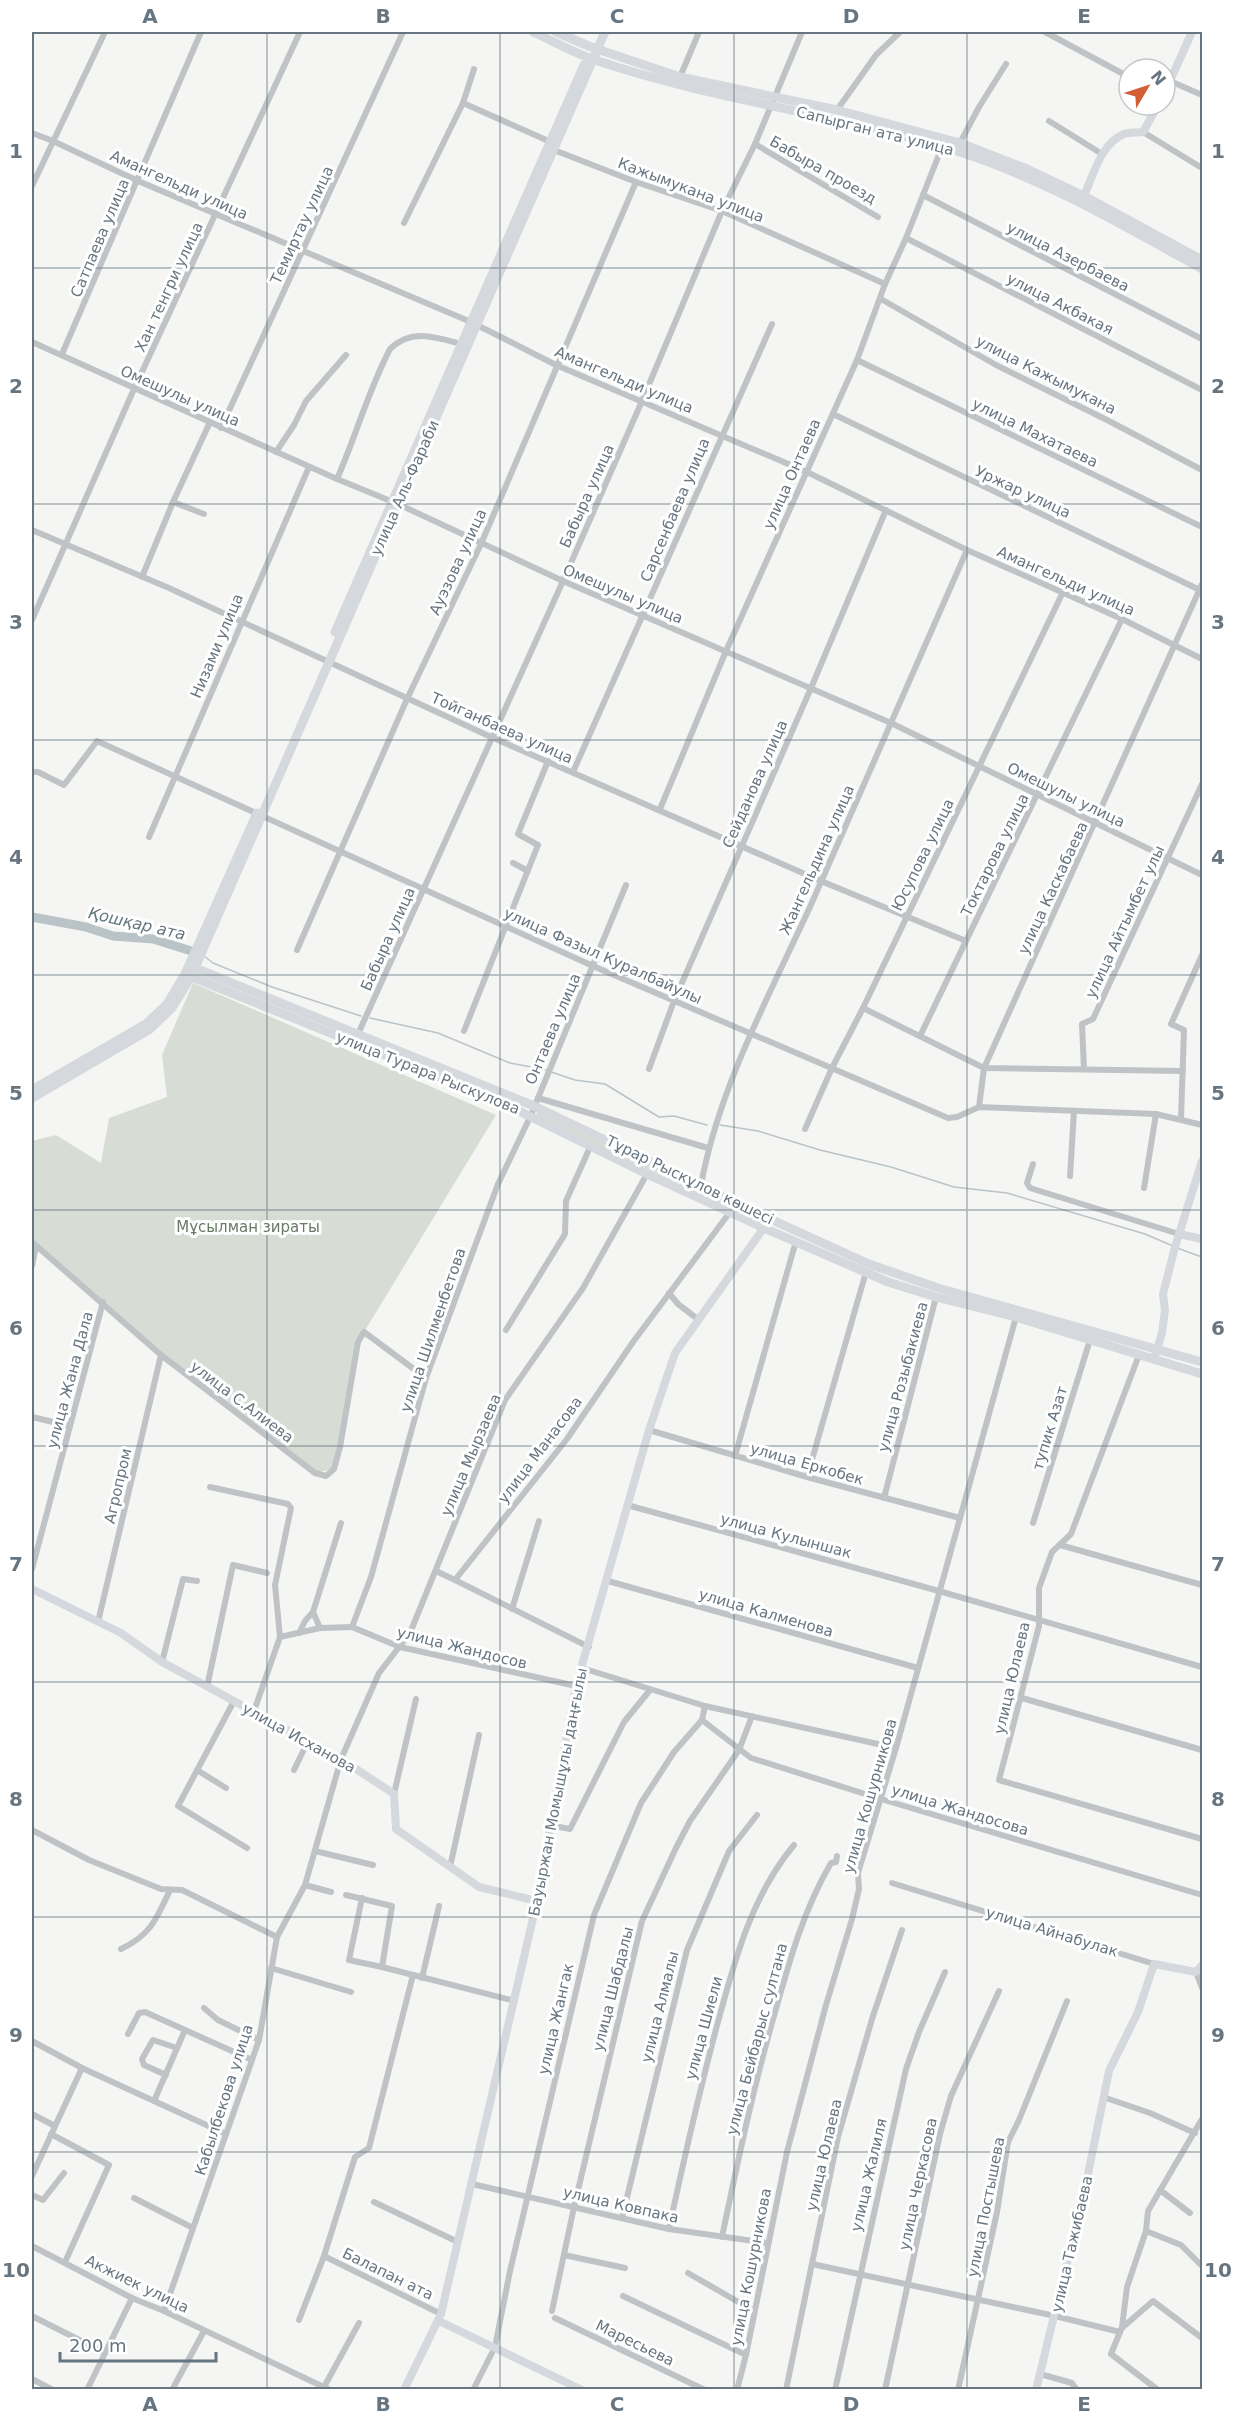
<svg xmlns="http://www.w3.org/2000/svg" width="1234" height="2421" viewBox="0 0 1234 2421" font-family="'DejaVu Sans',sans-serif">
<style>
.green{fill:#d7dcd4}
.lines{fill:none;stroke-linecap:round;stroke-linejoin:round}
.stream{stroke:#bac3c8;stroke-width:1.5}
.river{stroke:#bac3c8;stroke-width:9}
.street{stroke:#bfc3c6;stroke-width:6}
.secondary{stroke:#d5d8dc;stroke-width:8}
.primary{stroke:#d5d8dc;stroke-width:9}
.grid{fill:none;stroke:#677581;stroke-width:1.5;stroke-opacity:0.55}
.labels{text-anchor:middle;stroke-width:6;stroke-linejoin:round;paint-order:stroke}
.street-label{font-size:15px;fill:#677581;stroke:#fff}
.park-label{font-size:15px;fill:#697966;stroke:#fff}
.water-label{font-size:16px;font-style:italic;fill:#63767d;stroke:#fff}
.neatline{fill:none;stroke:#677581;stroke-width:2}
.grid-label{font-size:20px;text-anchor:middle;font-weight:bold;fill:#677581}
</style>
<rect width="100%" height="100%" fill="#f5f6f3"/>
<g class="green">
<path d="M193 983 496 1115 358 1342 334 1469 315 1473 161 1355 32 1242V1141L56 1135 101 1163 109 1118 167 1097 162 1055Z"/>
<path d="M537 1112 764 1218 761 1223 536 1116Z"/>
</g>
<g class="lines">
<g class="stream">
<path d="M204 956 213 963 272 987 361 1016"/>
<path d="M370 1018 438 1033 510 1063 547 1070"/>
<path d="M551 1072 575 1080 605 1084 659 1117 674 1116 707 1125"/>
<path d="M720 1125 758 1131 820 1150 891 1167 954 1187 1007 1193 1145 1234 1173 1246"/>
<path d="M1177 1248 1202 1257"/>
</g>
<path class="river" d="M32 917 86 927 113 936 153 939 201 954"/>
<g class="street">
<path d="M1045 32 1129 77"/>
<path d="M680 77 699 32"/>
<path d="M1170 81 1202 95"/>
<path d="M463 103 474 69"/>
<path d="M837 110 876 55 900 32"/>
<path d="M1049 121 1102 154"/>
<path d="M1143 132 1202 168"/>
<path d="M32 133 53 141 138 181 471 322 556 365 807 472 967 550 1122 619 1202 659"/>
<path d="M960 143 979 107 1006 64"/>
<path d="M755 144 878 217"/>
<path d="M554 150 636 182 722 211 885 284"/>
<path d="M32 186 105 32"/>
<path d="M923 195 1202 339"/>
<path d="M404 223 463 103 553 143"/>
<path d="M906 238 1202 390"/>
<path d="M881 299 996 365 1109 421 1202 470"/>
<path d="M32 342 337 479 398 504 563 581 891 723 1202 875"/>
<path d="M62 354 201 32"/>
<path d="M857 360 1202 527"/>
<path d="M833 414 1202 591"/>
<path d="M221 428 403 32"/>
<path d="M276 452 294 425 306 401 346 355"/>
<path d="M337 479C356 436 368 391 390 349 411 328 436 337 461 344"/>
<path d="M173 502 204 514"/>
<path d="M32 530 169 588 491 737 821 881 966 941"/>
<path d="M142 577 173 502 210 422"/>
<path d="M32 620 134 389 300 32"/>
<path d="M32 772H38L64 785 97 741 593 966 948 1118 957 1117 979 1107 1156 1114 1202 1125"/>
<path d="M573 772 772 324"/>
<path d="M660 809 726 651 857 360 885 284 906 238 942 147"/>
<path d="M149 837 309 467"/>
<path d="M513 863 528 871"/>
<path d="M297 950 407 699 481 544 636 182"/>
<path d="M863 1008 984 1068 1183 1071"/>
<path d="M464 1031 538 845 518 834 548 761"/>
<path d="M358 1034 563 581 642 401 722 211 755 144 802 32"/>
<path d="M920 1036 1122 619"/>
<path d="M649 1069 674 1001 811 688 886 510"/>
<path d="M1084 1069 1082 1024 1093 1019 1202 784"/>
<path d="M538 1098 708 1148"/>
<path d="M979 1107 984 1068 1202 584"/>
<path d="M1181 1118 1184 1030 1171 1024 1202 955"/>
<path d="M805 1129 832 1068 863 1008 1063 592"/>
<path d="M1033 1164 1027 1183 1030 1188 1179 1234"/>
<path d="M1070 1176 1074 1111"/>
<path d="M701 1185C719 1087 769 996 810 907 863 788 915 669 967 550"/>
<path d="M1144 1188 1156 1114"/>
<path d="M32 1242 161 1355 315 1473 326 1476 334 1469 340 1447 358 1342 364 1332 426 1378"/>
<path d="M32 1266 36 1246"/>
<path d="M669 1293 678 1304 699 1320"/>
<path d="M506 1330 565 1234 566 1201 591 1145"/>
<path d="M1139 1355 1071 1534 1052 1552 1039 1588V1626L999 1780 1202 1839"/>
<path d="M32 1417 70 1426"/>
<path d="M649 1430 807 1477 960 1518"/>
<path d="M735 1456 796 1241"/>
<path d="M807 1477 866 1272"/>
<path d="M210 1487 288 1504 291 1508 275 1585 280 1637"/>
<path d="M884 1498 936 1297"/>
<path d="M627 1505 939 1591 1202 1667"/>
<path d="M1033 1523 1090 1340"/>
<path d="M1060 1545 1202 1585"/>
<path d="M32 1569 103 1302"/>
<path d="M436 1571 455 1580"/>
<path d="M608 1581 918 1668"/>
<path d="M512 1609 539 1521"/>
<path d="M98 1622 161 1355"/>
<path d="M352 1627 371 1577 426 1378 498 1184 531 1115 626 885"/>
<path d="M320 1628 313 1612 341 1523"/>
<path d="M299 1633 305 1621 313 1612"/>
<path d="M589 1647 455 1580 567 1439 633 1342 730 1212"/>
<path d="M162 1662 183 1579 197 1581"/>
<path d="M582 1668 705 1706 896 1748"/>
<path d="M207 1687 233 1565 267 1573"/>
<path d="M1022 1698 1202 1750"/>
<path d="M234 1701 178 1806 247 1848"/>
<path d="M705 1706 702 1720 751 1758 881 1799 1202 1895"/>
<path d="M254 1711 280 1637 320 1628 352 1627 400 1647 576 1686"/>
<path d="M197 1770 226 1788"/>
<path d="M294 1770 308 1741"/>
<path d="M394 1794 416 1699"/>
<path d="M549 1825 570 1829 624 1722 650 1690"/>
<path d="M32 1830 89 1860 161 1889 182 1890 277 1937"/>
<path d="M315 1851 373 1865"/>
<path d="M450 1867 479 1735"/>
<path d="M892 1883 1154 1964"/>
<path d="M305 1885 331 1892"/>
<path d="M346 1895 392 1906 382 1967 515 2001"/>
<path d="M362 1898 349 1960 382 1967"/>
<path d="M121 1949C151 1935 157 1918 170 1890"/>
<path d="M271 1968 351 1992"/>
<path d="M1196 1972 1202 1988"/>
<path d="M422 1978 439 1906"/>
<path d="M204 2008 218 2020 259 2040"/>
<path d="M128 2034 139 2013 145 2012 252 2060"/>
<path d="M32 2041 82 2068 226 2134"/>
<path d="M166 2075 144 2065 142 2059 153 2040 177 2048"/>
<path d="M1103 2097 1150 2113 1195 2133"/>
<path d="M154 2101 185 2030"/>
<path d="M32 2114 55 2126"/>
<path d="M51 2134 109 2165 65 2262"/>
<path d="M32 2176 82 2068"/>
<path d="M472 2184 669 2229 767 2243"/>
<path d="M1160 2190 1190 2213"/>
<path d="M32 2195 43 2200 64 2173"/>
<path d="M134 2198 193 2228"/>
<path d="M374 2202 458 2242"/>
<path d="M622 2218 687 1950 729 1851 757 1815"/>
<path d="M669 2229C683 2163 698 2098 715 2033 733 1967 749 1899 794 1845"/>
<path d="M1146 2231 1181 2245 1202 2266"/>
<path d="M722 2237C738 2160 754 2084 776 2009 790 1959 804 1909 831 1863L836 1862 837 1856"/>
<path d="M32 2246 132 2298 164 2311 330 2390"/>
<path d="M564 2255 625 2268"/>
<path d="M324 2256 441 2314"/>
<path d="M812 2264 1055 2316 1120 2332"/>
<path d="M688 2273 754 2311"/>
<path d="M623 2296 746 2355"/>
<path d="M164 2311 259 2040 277 1937 305 1885 341 1759 379 1673 410 1633 505 1400 583 1288 647 1174"/>
<path d="M552 2311 574 2207 642 1921 676 1848 690 1821 739 1750 752 1716"/>
<path d="M32 2316 105 2353"/>
<path d="M555 2318 705 2390"/>
<path d="M299 2320 324 2256 355 2157 369 2148 413 1975"/>
<path d="M1123 2327 1153 2301 1202 2338"/>
<path d="M1040 2374 1072 2383 1077 2390"/>
<path d="M32 2379 53 2390"/>
<path d="M324 2387 359 2323"/>
<path d="M87 2390 132 2298"/>
<path d="M172 2390 204 2331"/>
<path d="M473 2390 495 2347 510 2271 594 1915 641 1803 674 1752 702 1720"/>
<path d="M737 2390 746 2355 787 2152 826 2005 852 1919 859 1889 858 1873 896 1748 1016 1317"/>
<path d="M786 2390 838 2137 872 2019 902 1930"/>
<path d="M835 2390 906 2069 919 2032 945 1972"/>
<path d="M885 2390 940 2134 951 2096 999 1991"/>
<path d="M958 2390 997 2212 1008 2142 1019 2120 1067 2001"/>
<path d="M1158 2390 1111 2354 1122 2327 1127 2287 1146 2231 1148 2211 1202 2119"/>
</g>
<g class="secondary">
<path d="M1165 92 1192 32"/>
<path d="M1084 196C1093 176 1101 143 1124 134 1129 132 1137 133 1143 132L1158 105"/>
<path d="M1179 1234 1202 1239"/>
<path d="M1154 1359 1162 1333 1165 1310 1163 1294 1175 1247 1202 1161"/>
<path d="M32 1589 121 1633 162 1662 341 1759 394 1794 396 1829 479 1887 537 1901"/>
<path d="M439 2321 582 2390"/>
<path d="M404 2390 441 2314 537 1901 576 1686 649 1430 675 1353 770 1219"/>
<path d="M1036 2390 1086 2184 1109 2071 1138 2012 1154 1964 1196 1972 1202 1965"/>
</g>
<g class="primary">
<path d="M533 32C553 41 574 53 595 60 713 100 838 114 957 151 1044 179 1123 225 1202 269"/>
<path d="M556 32 591 47 680 77 837 110 960 143 1027 169 1084 196 1202 260"/>
<path d="M335 632 584 65"/>
<path d="M190 966 534 1106 770 1219 869 1264 938 1288 1202 1362"/>
<path d="M187 975 501 1102 647 1174 764 1228 888 1282 936 1297 1016 1317 1202 1374"/>
<path d="M32 1090 146 1024 167 1004 185 974 257 813"/>
<path d="M32 1098 150 1029 172 1008 191 977 605 32"/>
</g>
</g>
<path class="grid" d="M267 32V2390M500 32V2390M734 32V2390M967 32V2390M32 268H1202M32 504H1202M32 740H1202M32 975H1202M32 1210H1202M32 1446H1202M32 1682H1202M32 1917H1202M32 2152H1202"/>
<g class="labels">
<g class="street-label">
<text transform="translate(875 131) rotate(14)" y="5">Сапырган ата улица</text>
<text transform="translate(823 170) rotate(30)" y="5">Бабыра проезд</text>
<text transform="translate(179 185) rotate(24)" y="5">Амангельди улица</text>
<text transform="translate(691 190) rotate(21)" y="5">Кажымукана улица</text>
<text transform="translate(302 225) rotate(-65)" y="5">Темиртау улица</text>
<text transform="translate(100 238) rotate(-67)" y="5">Сатпаева улица</text>
<text transform="translate(1068 257) rotate(27)" y="5">улица Азербаева</text>
<text transform="translate(169 287) rotate(-65)" y="5">Хан тенгри улица</text>
<text transform="translate(1060 304) rotate(27)" y="5">улица Акбакая</text>
<text transform="translate(1046 375) rotate(27)" y="5">улица Кажымукана</text>
<text transform="translate(624 380) rotate(23)" y="5">Амангельди улица</text>
<text transform="translate(180 396) rotate(24)" y="5">Омешулы улица</text>
<text transform="translate(1035 433) rotate(26)" y="5">улица Махатаева</text>
<text transform="translate(792 474) rotate(-66)" y="5">улица Онтаева</text>
<text transform="translate(405 488) rotate(-66)" y="5">улица Аль-Фараби</text>
<text transform="translate(1023 492) rotate(25)" y="5">Уржар улица</text>
<text transform="translate(587 496) rotate(-66)" y="5">Бабыра улица</text>
<text transform="translate(675 510) rotate(-67)" y="5">Сарсенбаева улица</text>
<text transform="translate(458 562) rotate(-65)" y="5">Ауэзова улица</text>
<text transform="translate(1066 581) rotate(24)" y="5">Амангельди улица</text>
<text transform="translate(623 594) rotate(23)" y="5">Омешулы улица</text>
<text transform="translate(217 646) rotate(-67)" y="5">Низами улица</text>
<text transform="translate(502 728) rotate(24)" y="5">Тойганбаева улица</text>
<text transform="translate(755 784) rotate(-66)" y="5">Сейданова улица</text>
<text transform="translate(1066 795) rotate(26)" y="5">Омешулы улица</text>
<text transform="translate(923 855) rotate(-64)" y="5">Юсупова улица</text>
<text transform="translate(995 855) rotate(-64)" y="5">Токтарова улица</text>
<text transform="translate(817 860) rotate(-66)" y="5">Жангельдина улица</text>
<text transform="translate(1053 888) rotate(-65)" y="5">улица Каскабаева</text>
<text transform="translate(1125 922) rotate(-65)" y="5">улица Айтымбет улы</text>
<text transform="translate(388 939) rotate(-66)" y="5">Бабыра улица</text>
<text transform="translate(603 956) rotate(24)" y="5">улица Фазыл Куралбайулы</text>
<text transform="translate(553 1029) rotate(-67)" y="5">Онтаева улица</text>
<text transform="translate(428 1073) rotate(22)" y="5">улица Турара Рыскулова</text>
<text transform="translate(690 1180) rotate(26)" y="5">Тұрар Рыскұлов көшесі</text>
<text transform="translate(433 1330) rotate(-71)" y="5">улица Шилменбетова</text>
<text transform="translate(903 1377) rotate(-75)" y="5">улица Розыбакиева</text>
<text transform="translate(70 1380) rotate(-75)" y="5">улица Жана Дала</text>
<text transform="translate(242 1402) rotate(37)" y="5">улица С.Алиева</text>
<text transform="translate(1050 1428) rotate(-73)" y="5">тупик Азат</text>
<text transform="translate(540 1450) rotate(-53)" y="5">улица Манасова</text>
<text transform="translate(471 1455) rotate(-67)" y="5">улица Мырзаева</text>
<text transform="translate(807 1464) rotate(16)" y="5">улица Еркобек</text>
<text transform="translate(118 1486) rotate(-77)" y="5">Агропром</text>
<text transform="translate(786 1536) rotate(15)" y="5">улица Кулыншак</text>
<text transform="translate(766 1613) rotate(16)" y="5">улица Калменова</text>
<text transform="translate(462 1648) rotate(14)" y="5">улица Жандосов</text>
<text transform="translate(1012 1678) rotate(-77)" y="5">улица Юлаева</text>
<text transform="translate(299 1738) rotate(29)" y="5">улица Исханова</text>
<text transform="translate(558 1792) rotate(-79)" y="5">Бауыржан Момышұлы даңғылы</text>
<text transform="translate(870 1796) rotate(-74)" y="5">улица Кошурникова</text>
<text transform="translate(960 1810) rotate(17)" y="5">улица Жандосова</text>
<text transform="translate(1052 1932) rotate(17)" y="5">улица Айнабулак</text>
<text transform="translate(613 1989) rotate(-76)" y="5">улица Шабдалы</text>
<text transform="translate(660 2007) rotate(-76)" y="5">улица Алмалы</text>
<text transform="translate(556 2019) rotate(-77)" y="5">улица Жангак</text>
<text transform="translate(704 2028) rotate(-75)" y="5">улица Шиели</text>
<text transform="translate(757 2039) rotate(-75)" y="5">улица Бейбарыс султана</text>
<text transform="translate(224 2100) rotate(-72)" y="5">Кабылбекова улица</text>
<text transform="translate(824 2155) rotate(-77)" y="5">улица Юлаева</text>
<text transform="translate(869 2175) rotate(-77)" y="5">улица Жалиля</text>
<text transform="translate(918 2184) rotate(-78)" y="5">улица Черкасова</text>
<text transform="translate(621 2205) rotate(13)" y="5">улица Ковпака</text>
<text transform="translate(986 2207) rotate(-79)" y="5">улица Постышева</text>
<text transform="translate(1072 2244) rotate(-77)" y="5">улица Тажибаева</text>
<text transform="translate(751 2267) rotate(-79)" y="5">улица Кошурникова</text>
<text transform="translate(388 2274) rotate(26)" y="5">Балапан ата</text>
<text transform="translate(137 2284) rotate(26)" y="5">Акжиек улица</text>
<text transform="translate(635 2343) rotate(26)" y="5">Маресьева</text>
</g>
<g class="park-label">
<text x="248" y="1232">Мұсылман зираты</text>
</g>
<g class="water-label">
<text transform="translate(137 923) rotate(13)" y="6">Қошқар ата</text>
</g>
</g>
<rect width="1234" height="2421" fill="none" stroke="#ffffff" stroke-width="66"/>
<g transform="translate(1147 87) rotate(51)"><circle r="28" fill="#ffffff" stroke="#c2c8cd" stroke-width="1.5"/>
<path d="M0-4.5L10 22L0 15L-10 22Z" fill="#d25f36"/>
<text y="-9" font-size="16" font-weight="bold" text-anchor="middle" fill="#677581">N</text>
</g>
<path d="M60 2352v9h156v-9" fill="none" stroke="#677581" stroke-width="3"/>
<text x="69" y="2352" font-size="18" fill="#677581" stroke="#ffffff" stroke-width="4.5" paint-order="stroke">200 m</text>
<rect x="33" y="33" width="1168" height="2355" class="neatline"/>
<g class="grid-label">
<text x="150" y="23">A</text>
<text x="383" y="23">B</text>
<text x="617" y="23">C</text>
<text x="851" y="23">D</text>
<text x="1084" y="23">E</text>
<text x="16" y="158">1</text>
<text x="1218" y="158">1</text>
<text x="16" y="393">2</text>
<text x="1218" y="393">2</text>
<text x="16" y="629">3</text>
<text x="1218" y="629">3</text>
<text x="16" y="864">4</text>
<text x="1218" y="864">4</text>
<text x="16" y="1100">5</text>
<text x="1218" y="1100">5</text>
<text x="16" y="1335">6</text>
<text x="1218" y="1335">6</text>
<text x="16" y="1571">7</text>
<text x="1218" y="1571">7</text>
<text x="16" y="1806">8</text>
<text x="1218" y="1806">8</text>
<text x="16" y="2042">9</text>
<text x="1218" y="2042">9</text>
<text x="16" y="2277">10</text>
<text x="1218" y="2277">10</text>
<text x="150" y="2411">A</text>
<text x="383" y="2411">B</text>
<text x="617" y="2411">C</text>
<text x="851" y="2411">D</text>
<text x="1084" y="2411">E</text>
</g>
</svg>
